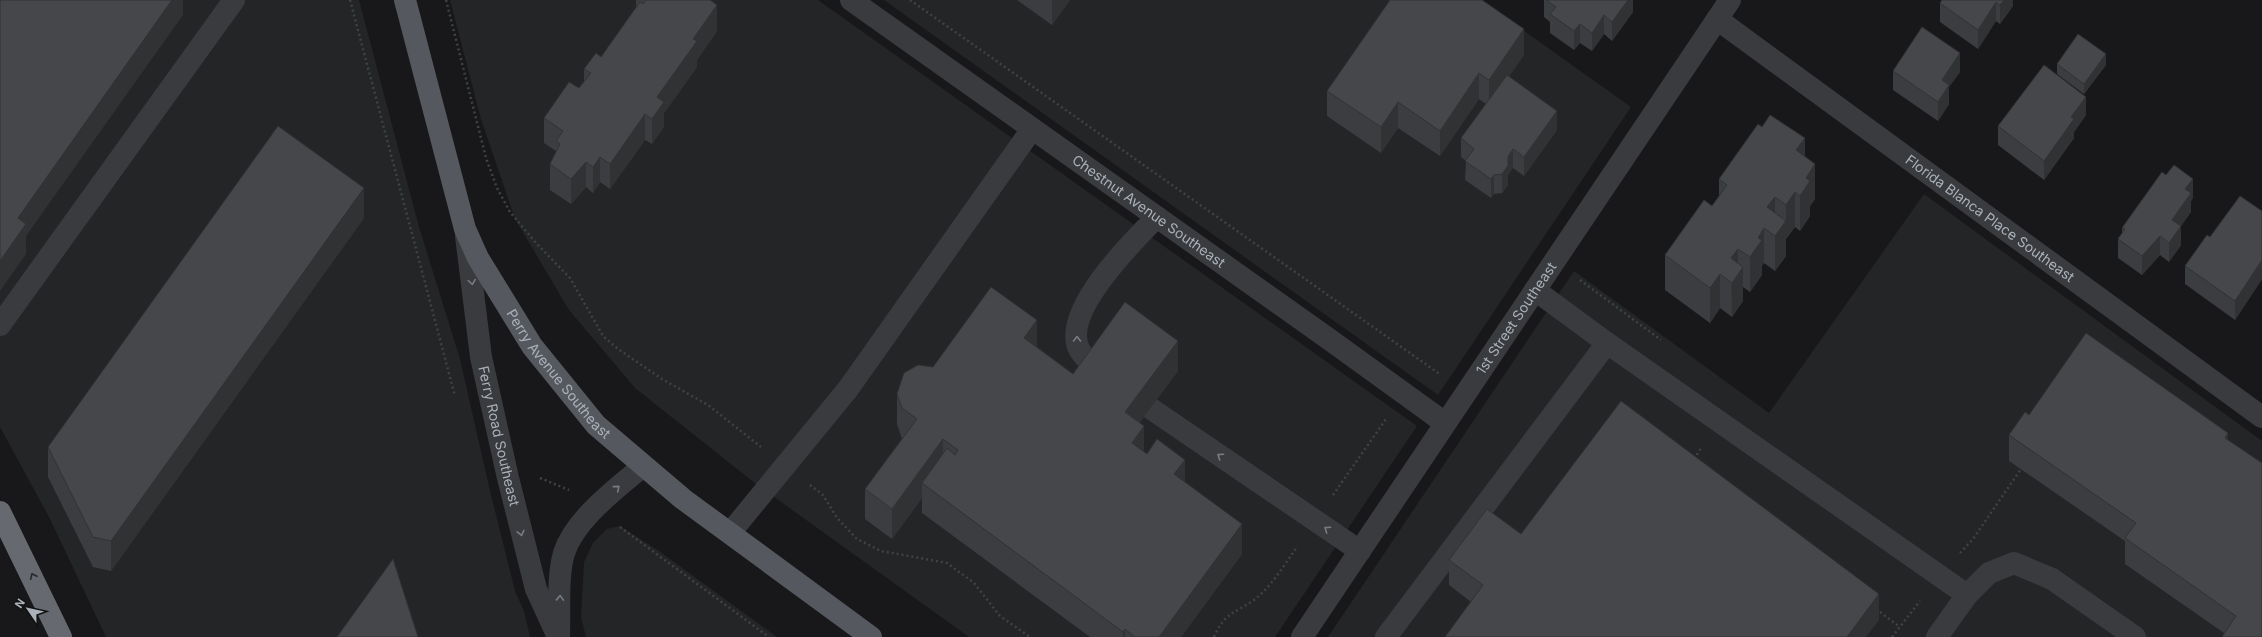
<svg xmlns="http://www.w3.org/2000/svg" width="2262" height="637" viewBox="0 0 2262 637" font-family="Inter,sans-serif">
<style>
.built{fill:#242527}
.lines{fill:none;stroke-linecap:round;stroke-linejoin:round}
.path{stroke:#3f4246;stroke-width:2.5;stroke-dasharray:2 3;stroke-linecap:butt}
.minor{stroke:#393b3f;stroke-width:22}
.major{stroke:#55585e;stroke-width:22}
.highway{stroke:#666a70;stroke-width:22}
.wall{fill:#3b3d40}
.shaded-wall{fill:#303234}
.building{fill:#45474a;stroke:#303234}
.oneway{stroke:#787c82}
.oneway2{stroke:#28292c}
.labels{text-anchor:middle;stroke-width:3;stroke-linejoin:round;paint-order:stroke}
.street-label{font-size:14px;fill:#abb1b9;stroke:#131315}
</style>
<rect width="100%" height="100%" fill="#18181a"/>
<g class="built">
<path d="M0 0H359L419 227 460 359 490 491 515 591 524 611 530 637H106L49 517 0 427Z"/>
<path d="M450 0H818L1417 426 1275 637H969L756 484 635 388 569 310 515 219 481 119Z"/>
<path d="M884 0H1481L1631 107 1438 395Z"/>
<path d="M1924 194 2262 441V637H1328L1574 271 1769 413Z"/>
<path d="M620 526 659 551 777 637H586L581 617 584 562 593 543 607 529Z"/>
</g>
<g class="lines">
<g class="path">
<path d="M350 0 455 396"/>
<path d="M446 0 486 158 497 188 510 212 536 243 570 278 603 336 618 349 662 379 708 405 761 447"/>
<path d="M910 0 1441 375"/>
<path d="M1580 280 1661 340"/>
<path d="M1694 459 1702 447"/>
<path d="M540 478 569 490"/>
<path d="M810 485 823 495 837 518 857 539 881 551 947 563 974 583 1000 616 1030 637"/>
<path d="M1333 495 1386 419"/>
<path d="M620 527 769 637"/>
<path d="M1960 553 1973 539 2021 469"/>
<path d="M1876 609 1900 627"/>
<path d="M1214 637C1225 612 1234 614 1254 600 1272 586 1284 565 1297 547"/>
<path d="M1892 637 1920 601"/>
</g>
<g class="minor">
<path id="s1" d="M851 0 1326 337 1445 423"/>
<path id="s2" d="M1717 19 2262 417"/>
<path id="s3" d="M466 236 481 357 508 478 536 589 558 637"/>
<path d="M1535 290 1607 343 1967 595 1937 637"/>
<path d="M0 325 234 0"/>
<path d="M1097 370C1091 364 1081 355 1078 347 1064 309 1133 241 1157 217"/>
<path d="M1150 408 1360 551"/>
<path d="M730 533 848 389 1032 129"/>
<path d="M1967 595 1989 573 2014 563 2052 579 2135 637"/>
<path d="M559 636C560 611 557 577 564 553 575 519 616 489 643 466"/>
<path id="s4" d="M1302 637 1730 0"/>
<path d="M1386 637 1607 343"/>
</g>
<path class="major" id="s5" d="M405 0 465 229 478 258 532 346 596 425 683 499 871 637"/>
<path class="highway" d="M0 512 61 637"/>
</g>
<g class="wall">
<path d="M636 0H710L717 31 697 60V67L664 113V127L652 144 645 140 610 189 600 182 593 193 586 187 571 204 550 190V164L556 153V151L544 143V118L579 88 584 81V69L601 57 636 7Z"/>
<path d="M1017 0H1070L1052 25Z"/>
<path d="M1544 0H1633V12L1612 41 1604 34 1592 51 1580 43 1574 50 1550 33V22L1544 17Z"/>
<path d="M2013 0V6L2000 24 1996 21 1978 49 1940 22V3Z"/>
<path d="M1524 55 1509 76 1557 130 1524 176 1513 168 1508 175V185L1502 193 1494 194 1491 198 1465 180 1466 161 1461 157V138L1486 104 1479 99 1440 156 1398 128 1381 153 1327 116V91Z"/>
<path d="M2057 64 2106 65 2084 94 2057 74Z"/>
<path d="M1893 71 1960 72 1949 87V104L1938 121 1893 90Z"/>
<path d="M2086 115 2074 132V138L2044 180 1998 145V126Z"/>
<path d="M1805 156 1815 199 1810 206V216L1800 231 1795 227 1786 239V256L1775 271 1764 263 1762 266V275L1750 292 1743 287V301L1732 317 1720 308 1710 323 1665 290V255L1712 206 1719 196V179Z"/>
<path d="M2193 198 2191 201V212L2181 226V245L2169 262 2160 255 2142 275 2118 258V239L2122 233V228Z"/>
<path d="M2262 211V279L2235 320 2185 284V266L2210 237Z"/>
<path d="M364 218 111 571 93 567 48 477V447Z"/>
<path d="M1037 347 1073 374 1178 371 1139 423 1144 452 1185 482 1242 554 1181 637H1090L922 513V498L892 539 865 519V489L902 439 897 424V394L933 367Z"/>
<path d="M2029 415 2228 440 2262 637 2224 633 2125 564V541L2009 461V435Z"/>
<path d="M1521 534 1879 620 1471 602 1449 585V560Z"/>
</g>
<g class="shaded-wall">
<path d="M172 0H183V15L26 236V254L0 291V261L18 218Z"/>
<path d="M1052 0H1070L1052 25Z"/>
<path d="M1628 0H1633V12L1612 41V22Z"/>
<path d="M2004 0H2013V6L2000 24V5Z"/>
<path d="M1996 2V21L1978 49V30Z"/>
<path d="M717 5V31L697 60V67L664 113V127L652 144V119L657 97 693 39Z"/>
<path d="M1604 15V34L1592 51V33Z"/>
<path d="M1580 24V43L1574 50V31Z"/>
<path d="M1524 29V55L1489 106V80Z"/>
<path d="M1960 53V72L1949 87V104L1938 121V102L1942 80Z"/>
<path d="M2106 54V65L2084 94V84Z"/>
<path d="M1479 73V99L1440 156V131Z"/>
<path d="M2086 97V115L2074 132V138L2044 180V161L2071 117Z"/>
<path d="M1398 102V128L1381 153V127Z"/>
<path d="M1557 111V130L1524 176V157Z"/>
<path d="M645 114V140L610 189V164Z"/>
<path d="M1805 138V173L1796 150Z"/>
<path d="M1513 149V168L1508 175V185L1502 193V174L1508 157Z"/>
<path d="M600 157V182L593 193V167Z"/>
<path d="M586 162V187L571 204V179Z"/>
<path d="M1815 164V199L1810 206V216L1800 231V196L1806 178Z"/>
<path d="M1494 175V194L1491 198V179Z"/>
<path d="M2193 179V198L2191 201V212L2172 238V220L2185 189Z"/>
<path d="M364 188V218L111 571V541Z"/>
<path d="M1795 192V227L1786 239V256L1775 271V236L1786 221V205Z"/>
<path d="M1775 197V231L1767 207Z"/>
<path d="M2181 226V245L2169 262V243Z"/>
<path d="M1764 228V263L1762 266V275L1750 292V257L1758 238Z"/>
<path d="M2160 236V255L2142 275V256Z"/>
<path d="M1738 249V274L1743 267V301L1732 317 1731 258Z"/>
<path d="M2262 260V279L2235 320V301Z"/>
<path d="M1720 274V308L1710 323V288Z"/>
<path d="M1037 320V350L1024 338Z"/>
<path d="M1178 341V371L1125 442V412Z"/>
<path d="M1144 426V456L1132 443Z"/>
<path d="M2228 433V458L2225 438Z"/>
<path d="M943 439V469L922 483V498L892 539V509Z"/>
<path d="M1185 460V490L1174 474Z"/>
<path d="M1242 524V554L1181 637H1159Z"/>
<path d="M1879 594V620L1866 637H1847Z"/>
<path d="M1125 629V637H1123V632Z"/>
</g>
<g class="building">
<path d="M0 0H172L18 218 26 224 0 261Z"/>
<path d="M646 0H710L717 5 693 39 697 41 657 97 664 102 652 119 645 114 610 164 600 157 593 167 586 162 571 179 550 164 560 144 556 141 563 131 544 118 569 82 579 88 591 73 584 69 596 53 601 57 640 2 643 4Z"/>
<path d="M1390 0H1482L1524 29 1489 80 1479 73 1440 131 1398 102 1381 127 1327 91Z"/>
<path d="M1546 0H1628L1612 22 1604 15 1592 33 1580 24 1574 31 1550 14 1556 7Z"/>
<path d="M1942 0H2004L2000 5 1996 2 1978 30 1940 3Z"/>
<path d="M1922 27 1960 53 1942 80 1949 85 1938 102 1893 71Z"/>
<path d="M2078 34 2106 54 2084 84 2057 64Z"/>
<path d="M2044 65 2086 97 2071 117 2074 119 2044 161 1998 126Z"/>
<path d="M1507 75 1557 111 1524 157 1513 149 1508 157V166L1502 174 1494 175 1491 179 1465 161 1474 149 1461 138Z"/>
<path d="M1770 115 1805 138 1796 150 1815 164 1806 178 1810 181 1800 196 1795 192 1786 205 1775 197 1767 207 1786 221 1775 236 1764 228 1758 238 1762 240 1750 257 1738 249 1731 258 1743 267 1732 283 1720 274 1710 288 1665 255 1704 200 1712 206 1727 185 1719 179 1758 124 1762 127Z"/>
<path d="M278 126 364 188 111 541 93 537 48 447Z"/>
<path d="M2174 165 2193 179 2185 189 2191 193 2172 220 2181 226 2169 243 2160 236 2142 256 2118 239 2125 229 2122 228 2162 172 2166 175Z"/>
<path d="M2240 196 2262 211V260L2235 301 2185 266 2207 235 2210 237Z"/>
<path d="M991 287 1037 320 1024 338 1073 374 1125 302 1178 341 1125 412 1144 426 1132 443 1147 454 1157 439 1185 460 1174 474 1242 524 1159 637H1135L1125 629 1123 632 922 483 947 448 955 455 958 450 943 439 892 509 865 489 917 419 902 408 897 394 904 373 918 365 933 367Z"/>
<path d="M2086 333 2228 433 2225 438 2262 463V637H2222L2236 616 2125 538 2136 523 2009 435 2025 412 2029 415Z"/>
<path d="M1621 401 1879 594 1847 637H1445L1483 585 1449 560 1487 509 1521 534Z"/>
<path d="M393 559 418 637H337Z"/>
</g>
<defs><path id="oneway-chevron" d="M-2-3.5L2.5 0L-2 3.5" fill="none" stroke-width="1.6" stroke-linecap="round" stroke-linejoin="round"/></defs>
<g class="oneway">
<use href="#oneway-chevron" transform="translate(472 282) rotate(82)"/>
<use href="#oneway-chevron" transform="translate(1077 339) rotate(-90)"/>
<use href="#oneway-chevron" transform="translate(1220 456) rotate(-146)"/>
<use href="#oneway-chevron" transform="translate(617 488) rotate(-41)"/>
<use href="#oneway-chevron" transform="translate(1327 529) rotate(-146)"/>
<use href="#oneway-chevron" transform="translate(521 533) rotate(76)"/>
<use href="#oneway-chevron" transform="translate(560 598) rotate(-88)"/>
</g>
<use class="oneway2" href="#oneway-chevron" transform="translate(33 576) rotate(-115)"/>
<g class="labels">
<g class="street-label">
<text dy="5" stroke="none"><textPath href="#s1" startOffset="365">Chestnut Avenue Southeast</textPath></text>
<text dy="5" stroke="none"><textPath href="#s2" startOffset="338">Florida Blanca Place Southeast</textPath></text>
<text dy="5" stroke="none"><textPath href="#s4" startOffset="384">1st Street Southeast</textPath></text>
<text dy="5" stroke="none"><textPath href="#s5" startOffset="410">Perry Avenue Southeast</textPath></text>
<text dy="5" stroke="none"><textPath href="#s3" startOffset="203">Ferry Road Southeast</textPath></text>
</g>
</g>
<g transform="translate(28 609) rotate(304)" stroke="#131315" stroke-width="3" paint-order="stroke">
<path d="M0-3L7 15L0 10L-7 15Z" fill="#abb1b9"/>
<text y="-6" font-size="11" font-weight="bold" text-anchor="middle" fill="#abb1b9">N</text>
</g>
</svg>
